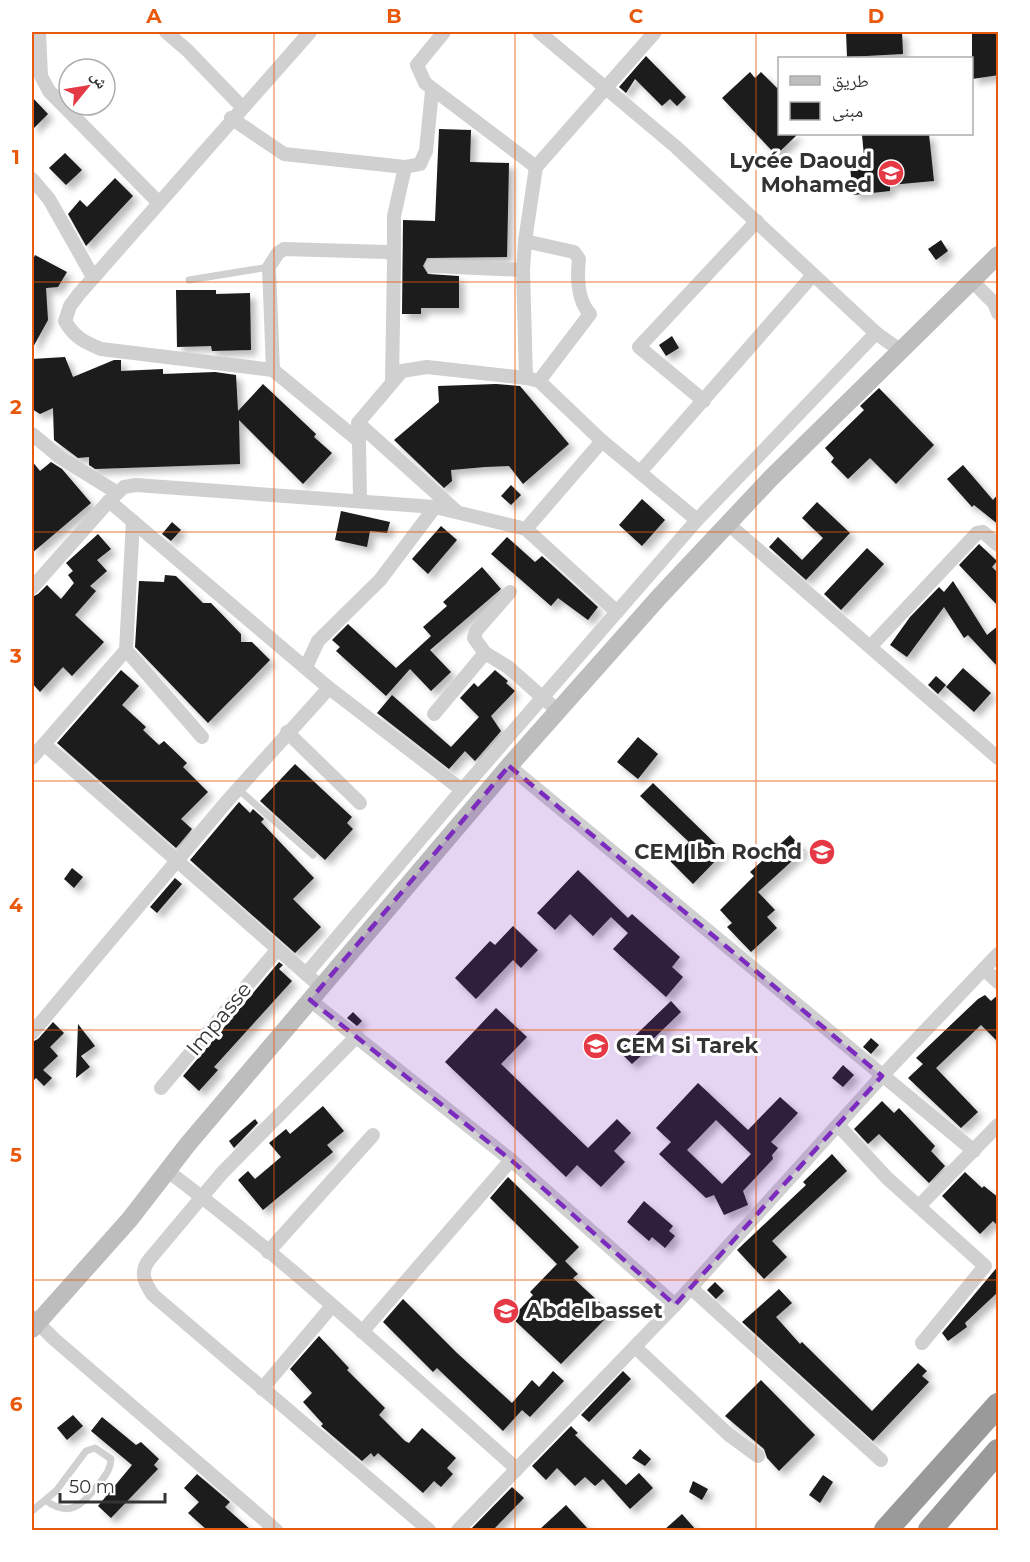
<svg xmlns="http://www.w3.org/2000/svg" width="1030" height="1562" viewBox="0 0 1030 1562" font-family="Montserrat,'Noto Naskh Arabic',sans-serif">
<style>
.building{fill:#1a1a1a;fill-rule:evenodd;filter:url(#shadow)}
.lines{fill:none;stroke-linecap:round;stroke-linejoin:round}
.lane{stroke:#d0d0d0;stroke-width:7}
.street{stroke:#d0d0d0;stroke-width:14}
.secondary{stroke:#bdbdbd;stroke-width:18}
.highway{stroke:#9a9a9a;stroke-width:24}
.marked{fill:#7b2cbf;fill-opacity:0.2;stroke:#7b2cbf;stroke-width:4.5;stroke-dasharray:12 8;stroke-linejoin:round}
.grid{fill:none;stroke:#e8590c;stroke-width:1.5;stroke-opacity:0.55}
.labels{text-anchor:middle;stroke-width:6;stroke-linejoin:round;paint-order:stroke}
.poi-label{font-size:21px;font-weight:bold;fill:#333;stroke:#fff;text-anchor:end}
.street-label{font-size:21px;fill:#333;stroke:#fff}
.neatline{fill:none;stroke:#e8590c;stroke-width:2}
.grid-label{font-size:20px;text-anchor:middle;font-weight:bold;fill:#e8590c}
</style>
<defs>
<filter id="shadow"><feDropShadow dx="5.5" dy="5.5" stdDeviation="3" flood-color="#0004"/></filter>
</defs>
<rect width="100%" height="100%" fill="#fff"/>
<g class="building">
<path d="M846 32H902L903 54 847 57Z"/>
<path d="M972 32H999V75L972 79Z"/>
<path d="M646 56 686 97 677 106 670 99 662 106 635 79 626 93 619 87Z"/>
<path d="M750 72 755 78 761 72 780 91V134H798L776 155 722 98Z"/>
<path d="M32 97 48 114 32 130Z"/>
<path d="M439 129 471 130 470 162 509 163 507 257 427 258 423 266 428 274 459 276V308H421V314H402L403 220 435 221Z"/>
<path d="M871 134H929L934 181 890 185V191L853 195 849 157 864 156 862 135Z"/>
<path d="M65 153 82 170 66 185 49 168Z"/>
<path d="M115 178 133 196 86 246 68 214 80 200 87 207Z"/>
<path d="M941 240 948 251 936 260 928 249Z"/>
<path d="M35 255 67 272 58 287 46 288 48 320 32 349V262Z"/>
<path d="M176 290H216V294L250 293 251 350 212 351 211 346 177 347Z"/>
<path d="M672 336 679 348 666 356 659 345Z"/>
<path d="M65 357 73 377 114 360H121V371L163 369V374L215 372 236 375 238 411 263 384 316 434 314 437 332 453 303 484 239 420 240 464 95 469 89 465V457L78 458 54 440 53 408 40 414 32 409V359Z"/>
<path d="M496 384 520 386 569 444 523 484 509 466 485 467 451 470 452 481 444 488 394 440 439 402 438 386Z"/>
<path d="M879 388 934 445 896 484 870 458 848 479 831 462 834 458 825 448 864 410 860 406Z"/>
<path d="M32 461 40 471 51 462 62 469 91 503 32 553Z"/>
<path d="M963 465 993 500 999 493V525L974 505 972 507 947 479Z"/>
<path d="M511 485 521 495 511 505 501 496Z"/>
<path d="M642 499 665 520 642 546 619 525Z"/>
<path d="M817 502 850 533 806 580 769 547 778 537 802 560 823 538 802 518Z"/>
<path d="M341 511 390 522 387 533 370 531 367 547 335 540Z"/>
<path d="M172 522 181 530 171 541 162 534Z"/>
<path d="M441 526 457 540 428 574 412 559Z"/>
<path d="M98 534 111 549 97 560 107 571 90 586 96 591 75 615 104 642 72 676 63 667 40 692 32 683V597L38 594 47 585 61 599 74 583 68 575 73 571 66 563Z"/>
<path d="M507 537 535 562 542 556 598 607 588 620 558 598 551 606 491 554Z"/>
<path d="M979 544 997 561 992 567 999 574V607L959 565Z"/>
<path d="M867 548 884 564 841 610 824 594Z"/>
<path d="M482 567 501 589 430 650 451 672 431 691 410 669 386 696 336 651 340 647 332 640 348 624 396 668 431 636 423 627 447 606 443 602Z"/>
<path d="M165 575 176 576 203 603H211L241 634V642H252L270 660 208 723 135 647 139 581 164 582Z"/>
<path d="M953 581 987 635 999 625V668L968 635 964 638 944 607 907 657 890 645 910 617 939 587 944 592Z"/>
<path d="M963 668 991 693 974 712 946 687Z"/>
<path d="M121 670 139 686 122 705 146 727 143 730 159 745 164 741 187 763 183 767 208 792 181 819 192 829 176 848 57 743Z"/>
<path d="M495 670 508 681 506 683 515 691 491 716 501 731 475 761 465 751 449 769 377 713 392 695 451 747 479 717 460 698 474 683 478 687Z"/>
<path d="M936 676 946 685 938 694 928 685Z"/>
<path d="M638 737 658 754 638 779 617 762Z"/>
<path d="M295 764 352 817 347 823 353 829 325 860 260 801Z"/>
<path d="M653 783 724 852 693 884 670 861 689 842 640 796Z"/>
<path d="M239 802 250 813 253 809 264 819 261 822 314 878 293 899 321 927 295 953 190 860Z"/>
<path d="M790 835 804 850 758 892 775 910 767 917 777 928 751 952 727 927 732 923 720 910 754 876 750 872Z"/>
<path d="M72 868 83 877 74 888 64 879Z"/>
<path d="M578 870 628 918 632 914 680 957 672 967 683 977 666 997 613 949 628 933 611 917 593 936 570 914 555 930 537 913Z"/>
<path d="M175 878 182 884 157 913 150 907Z"/>
<path d="M513 926 538 950 521 968 513 960 476 999 455 978 490 941 495 945Z"/>
<path d="M279 962 283 965 279 969 292 981 214 1067 218 1070 199 1091 183 1076Z"/>
<path d="M999 994V1043L981 1025 936 1068 978 1112 961 1128 908 1078 923 1064 916 1058 978 999 985 995 991 1001Z"/>
<path d="M671 1001 681 1012 651 1041 654 1044 632 1064 619 1051Z"/>
<path d="M496 1008 527 1037 501 1064 588 1148 617 1119 631 1133 614 1151 625 1162 601 1187 577 1165 566 1177 445 1062Z"/>
<path d="M353 1012 362 1021 357 1026 347 1018Z"/>
<path d="M53 1022 64 1033 50 1047 58 1056 43 1070 52 1078 44 1086 36 1078 32 1082V1042L38 1039Z"/>
<path d="M78 1024 95 1046 81 1056 90 1067 76 1078Z"/>
<path d="M871 1038 879 1045 871 1054 863 1047Z"/>
<path d="M843 1065 854 1075 843 1087 832 1078Z"/>
<path d="M698 1083 748 1130 780 1097 798 1113 771 1142 778 1148 772 1155 773 1159 743 1191 748 1205 724 1215 714 1195 706 1198 659 1154 671 1142 656 1128ZM716 1120 751 1154 722 1184 687 1150Z"/>
<path d="M882 1101 894 1113 899 1108 935 1146 931 1151 945 1166 929 1183 879 1134 868 1144 854 1129Z"/>
<path d="M323 1106 344 1131 327 1145 333 1152 263 1210 238 1180 248 1171 255 1179 281 1157 269 1143 286 1129 290 1134Z"/>
<path d="M255 1119 258 1123 234 1148 229 1141Z"/>
<path d="M832 1154 847 1171 772 1241 787 1257 764 1279 737 1250 806 1185 803 1182Z"/>
<path d="M965 1172 982 1188 984 1186 999 1198V1227L993 1221 980 1234 942 1196Z"/>
<path d="M508 1177 579 1247 565 1261 578 1274 573 1278 611 1313 561 1364 512 1318 533 1295 530 1292 557 1264 490 1198Z"/>
<path d="M644 1201 673 1226 669 1231 675 1236 665 1248 652 1237 649 1241 627 1222Z"/>
<path d="M999 1265V1291L965 1323 967 1327 948 1341 942 1333Z"/>
<path d="M715 1282 724 1291 716 1299 707 1290Z"/>
<path d="M779 1289 792 1303 776 1317 800 1344 802 1342 872 1411 918 1363 927 1371 922 1376 929 1382 873 1441 742 1322Z"/>
<path d="M403 1299 457 1353 512 1403 532 1380 539 1387 553 1371 564 1381 530 1417 522 1410 503 1431 437 1368 433 1372 383 1322Z"/>
<path d="M319 1336 349 1368 347 1370 385 1408 379 1415 405 1441 409 1443 422 1428 456 1458 447 1468 453 1474 441 1487 434 1481 423 1493 378 1453 374 1457 371 1453 362 1461 321 1426 323 1424 303 1402 312 1393 290 1369Z"/>
<path d="M623 1371 631 1379 589 1422 581 1415Z"/>
<path d="M761 1380 815 1435 779 1471 767 1458 764 1449 725 1416Z"/>
<path d="M73 1415 83 1426 67 1440 57 1428Z"/>
<path d="M102 1417 136 1445 141 1442 159 1459 154 1465 158 1469 111 1518 98 1506 132 1465 91 1431Z"/>
<path d="M571 1426 578 1433 575 1435 626 1485 639 1473 653 1488 630 1509 603 1479 595 1486 585 1477 575 1486 557 1468 546 1480 532 1466Z"/>
<path d="M640 1449 651 1459 645 1466 632 1458Z"/>
<path d="M197 1474 230 1502 225 1507 251 1530H207L188 1513 199 1502 184 1488Z"/>
<path d="M823 1475 833 1482 820 1503 809 1495Z"/>
<path d="M693 1481 708 1489 702 1500 689 1492Z"/>
<path d="M512 1487 524 1498 493 1530H470Z"/>
<path d="M566 1505 589 1530H539Z"/>
<path d="M682 1514 696 1530H664Z"/>
</g>
<g class="lines">
<g class="lane">
<path d="M189 280 269 267"/>
<path d="M238 789 313 855"/>
<path d="M32 1511 56 1491 86 1451 95 1448 111 1459C111 1469 105 1476 99 1484 82 1504 71 1519 45 1500"/>
</g>
<g class="street">
<path d="M39 32 41 76 49 91 158 202"/>
<path d="M166 32 187 50 242 107"/>
<path d="M310 32 79 294 70 306 65 321C74 337 84 342 101 349L273 370 359 441 360 500"/>
<path d="M444 32 417 65 425 83 536 167"/>
<path d="M539 32 676 147 876 333 901 351"/>
<path d="M231 118 284 154 405 167 420 164 426 151 432 91"/>
<path d="M32 179 49 199 93 277"/>
<path d="M525 241 574 252 579 259C577 277 577 300 590 314L539 381"/>
<path d="M394 256V216L405 167"/>
<path d="M432 266 523 270"/>
<path d="M973 282 994 303 998 313"/>
<path d="M273 370 269 267 278 253 284 249 387 252 394 256V263L392 381"/>
<path d="M526 378 523 270 525 241 536 167 655 32"/>
<path d="M704 401 639 347 757 221"/>
<path d="M358 423 455 510"/>
<path d="M32 434 61 458 116 492"/>
<path d="M359 441 358 423 402 371 427 367 526 378 539 381 602 441 697 520"/>
<path d="M641 471 813 275"/>
<path d="M727 523 998 758"/>
<path d="M526 529 602 441"/>
<path d="M32 588 109 501"/>
<path d="M510 592 476 631 474 638 485 653 508 667 558 711"/>
<path d="M871 646 977 533 983 532 998 545"/>
<path d="M126 650 202 737"/>
<path d="M306 667 318 641 380 580 435 507"/>
<path d="M434 714 485 653"/>
<path d="M287 732 360 803"/>
<path d="M44 744 313 980"/>
<path d="M32 758 126 650 133 521"/>
<path d="M509 766 974 1151"/>
<path d="M462 790 329 688 109 501 124 487 136 485 435 507 526 529 617 612"/>
<path d="M984 969 998 982"/>
<path d="M306 974 462 790 697 520 876 333"/>
<path d="M310 1000 511 1160 675 1305"/>
<path d="M32 1033 228 800 329 688"/>
<path d="M357 1036 222 1173 149 1260C139 1273 145 1283 153 1295L429 1530"/>
<path d="M161 1088 277 950"/>
<path d="M838 1125 887 1178 985 1266 922 1343"/>
<path d="M169 1172C290 1263 403 1368 517 1469"/>
<path d="M920 1205 998 1125"/>
<path d="M268 1252 373 1135"/>
<path d="M691 1288 881 1460"/>
<path d="M32 1317 54 1339 276 1530"/>
<path d="M362 1332 511 1160"/>
<path d="M635 1347 728 1434 758 1456"/>
<path d="M262 1389 332 1306"/>
<path d="M458 1530 675 1305 882 1076 998 954"/>
</g>
<path class="secondary" d="M32 1329 130 1219 188 1144 509 766 660 596 771 478 998 255"/>
<g class="highway">
<path d="M886 1530 998 1405"/>
<path d="M930 1530 998 1451"/>
</g>
</g>
<path class="marked" d="M509 766 882 1076 675 1305 511 1160 310 1000Z"/>
<path class="grid" d="M274 32V1530M515 32V1530M756 32V1530M32 282H998M32 532H998M32 781H998M32 1030H998M32 1280H998"/>
<defs>
<symbol id="school-disc" viewBox="-11 -11 22 22"><circle r="9.5" fill="#e63946" stroke="#fff"/><path d="M0-5L7-2L0 1L-7-2ZM-4 1L0 2.5L4 1V4Q0 6-4 4Z" fill="#fff"/></symbol>
</defs>
<g fill-rule="evenodd">
<use href="#school-disc" x="876" y="158" width="30" height="30"/>
<use href="#school-disc" x="807" y="837" width="30" height="30"/>
<use href="#school-disc" x="581" y="1031" width="30" height="30"/>
<use href="#school-disc" x="491" y="1296" width="30" height="30"/>
</g>
<g class="labels">
<g class="poi-label">
<text x="872" y="168">Lycée Daoud<tspan x="872" dy="24">Mohamed</tspan></text>
<text x="802" y="859">CEM Ibn Rochd</text>
<text x="616" y="1053" text-anchor="start">CEM Si Tarek</text>
<text x="526" y="1318" text-anchor="start">Abdelbasset</text>
</g>
<g class="street-label">
<text transform="translate(219 1019) rotate(-50)" y="7">Impasse</text>
</g>
</g>
<rect width="1030" height="1562" fill="none" stroke="#ffffff" stroke-width="66"/>
<rect x="778" y="57" width="195" height="78" fill="#ffffff" stroke="#adadad" stroke-width="1.5"/>
<rect x="790" y="76" width="30" height="9" fill="#bdbdbd" stroke="#adadad" stroke-width="1.5"/>
<text x="832" y="87" font-size="18" fill="#333333">طريق</text>
<rect x="790" y="102" width="30" height="18" fill="#1a1a1a" stroke="#adadad" stroke-width="1.5"/>
<text x="832" y="117" font-size="18" fill="#333333">مبنى</text>
<g transform="translate(87 87) rotate(60)"><circle r="28" fill="#ffffff" stroke="#adadad" stroke-width="1.5"/>
<path d="M0-4.5L10 22L0 15L-10 22Z" fill="#e63946"/>
<text y="-9" font-size="16" font-weight="bold" text-anchor="middle" fill="#333333">ش</text>
</g>
<path d="M60 1493v9h105v-9" fill="none" stroke="#333333" stroke-width="3"/>
<text x="69" y="1493" font-size="18" fill="#333333" stroke="#ffffff" stroke-width="4.5" paint-order="stroke">50 m</text>
<rect x="33" y="33" width="964" height="1496" class="neatline"/>
<g class="grid-label">
<text x="154" y="23">A</text>
<text x="394" y="23">B</text>
<text x="636" y="23">C</text>
<text x="876" y="23">D</text>
<text x="16" y="164">1</text>
<text x="16" y="414">2</text>
<text x="16" y="663">3</text>
<text x="16" y="912">4</text>
<text x="16" y="1162">5</text>
<text x="16" y="1411">6</text>
</g>
</svg>
